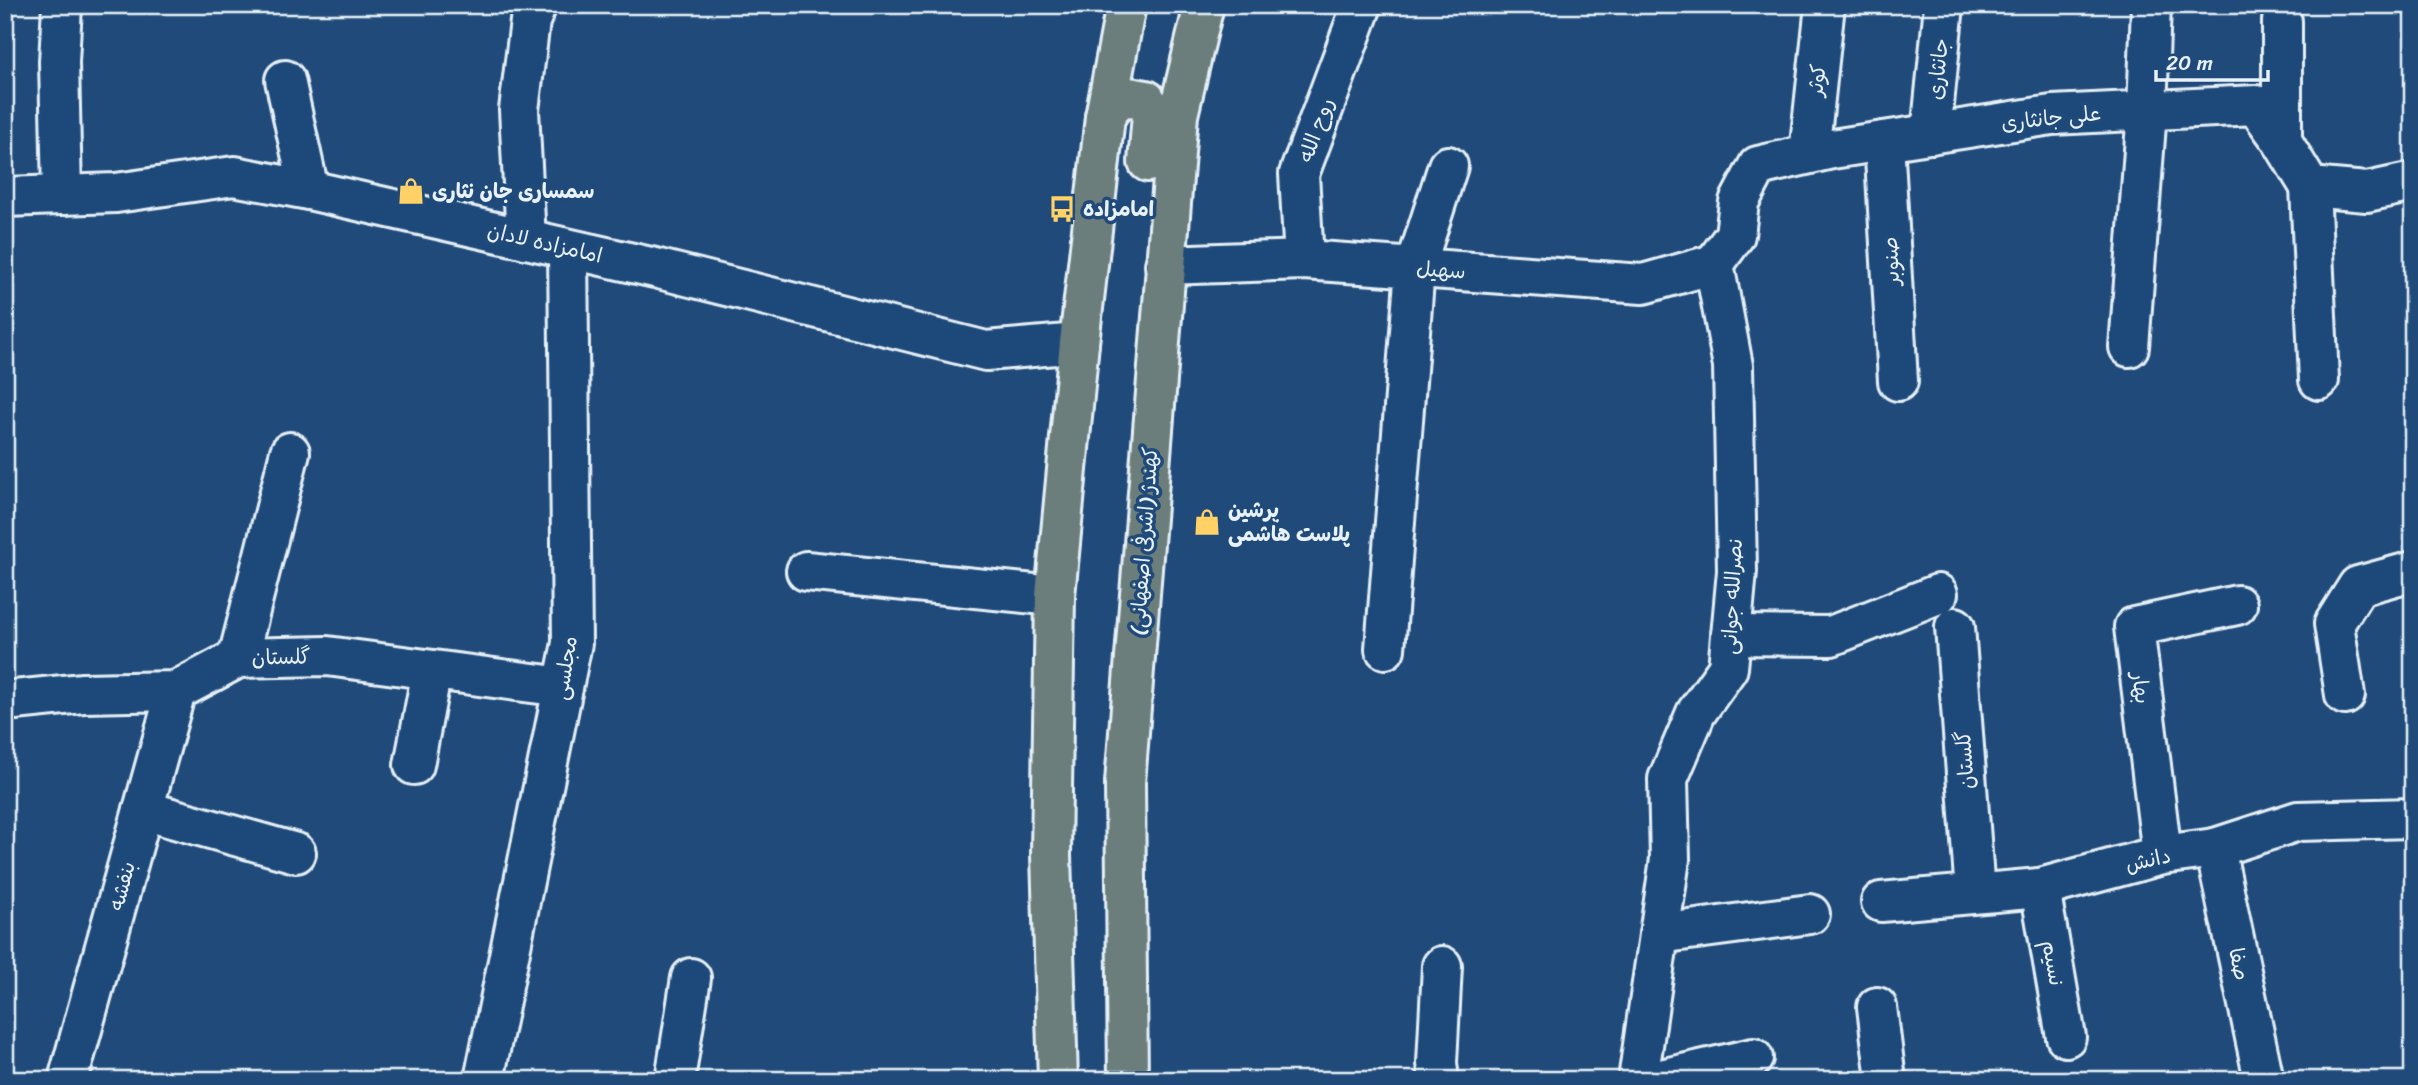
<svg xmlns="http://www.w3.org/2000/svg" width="2418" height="1085" viewBox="0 0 2418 1085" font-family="Sriracha,'Playpen Sans Arabic',sans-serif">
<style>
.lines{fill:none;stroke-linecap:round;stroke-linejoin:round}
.street-casing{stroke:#e8f1f8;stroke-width:44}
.primary-casing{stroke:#e8f1f8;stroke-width:44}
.street{stroke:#1f4a7a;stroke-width:38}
.primary{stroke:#6c7e7c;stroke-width:38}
.labels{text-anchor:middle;stroke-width:7;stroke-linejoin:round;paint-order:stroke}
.street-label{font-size:21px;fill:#e8f1f8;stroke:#1f4a7a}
.poi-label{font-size:21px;font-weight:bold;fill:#e8f1f8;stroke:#1f4a7a;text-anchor:start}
</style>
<rect width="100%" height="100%" fill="#1f4a7a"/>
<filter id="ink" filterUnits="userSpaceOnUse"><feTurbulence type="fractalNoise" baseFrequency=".0143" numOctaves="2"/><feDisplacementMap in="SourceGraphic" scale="14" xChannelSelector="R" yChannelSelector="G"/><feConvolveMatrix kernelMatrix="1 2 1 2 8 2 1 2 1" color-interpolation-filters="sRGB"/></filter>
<g filter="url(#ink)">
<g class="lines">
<defs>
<g id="street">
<path d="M2282 21V141"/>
<path d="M285 80 309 190"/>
<path d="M1931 134 1944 5"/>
<path d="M1884 141 1898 381"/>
<path d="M1809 154 1825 5"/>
<path d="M2310 187 2319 380"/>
<path d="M62 195 59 62 62 5"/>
<path d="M5 197 116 193 234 176 309 190 655 268 986 351 1079 343"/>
<path d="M526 239 519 110 530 21 537 5"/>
<path d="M1304 260 1299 174 1362 5"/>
<path d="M1714 264 1735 235 1739 202 1758 166 1832 149 2052 115 2256 105 2282 141 2310 187 2367 192 2413 182"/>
<path d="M1165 265 1304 260 1643 284 1714 264"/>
<path d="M2129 347 2147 111 2151 5"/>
<path d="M806 571 1055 596"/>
<path d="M1955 627 1975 893"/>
<path d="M1731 635 1831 636 1938 594"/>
<path d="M1385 649 1415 268 1448 166"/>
<path d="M238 658 290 452"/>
<path d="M2345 695 2334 624 2358 586 2413 571"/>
<path d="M5 701 83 693 176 691 238 658 327 656 563 687"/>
<path d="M414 765 432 670"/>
<path d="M143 810 296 853"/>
<path d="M2215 848 2264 1080"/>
<path d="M2162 855 2134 627 2237 605"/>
<path d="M2040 888 2066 1037"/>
<path d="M1881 902 2040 888 2162 855 2215 848 2298 821 2413 818"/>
<path d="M1659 934 1810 914"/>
<path d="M1877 1007 1886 1080"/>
<path d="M68 1080 176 691"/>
<path d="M484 1080 572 643 568 249"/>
<path d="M675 1080 691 978"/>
<path d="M1439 1080 1437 1063 1442 966"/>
<path d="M1638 1080 1670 859 1668 779 1696 713 1728 668 1737 571 1733 366 1714 264"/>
<path d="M1657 1080 1753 1058"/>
</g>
<g id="primary">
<path d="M1105 117 1114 103 1123 96 1146 100 1152 114 1148 162"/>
<path d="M1058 1080 1051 855 1055 596 1079 343 1105 117 1126 5"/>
<path d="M1128 1080 1125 783 1178 115 1204 5"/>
</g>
</defs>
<use href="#street" class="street-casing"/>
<use href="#primary" class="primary-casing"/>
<use href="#street" class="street"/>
<use href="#primary" class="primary"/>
</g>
</g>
<defs>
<symbol id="shop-bare" viewBox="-9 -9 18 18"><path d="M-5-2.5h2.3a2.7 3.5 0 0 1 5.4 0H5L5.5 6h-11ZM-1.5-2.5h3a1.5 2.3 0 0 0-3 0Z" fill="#ffd166" stroke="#1f4a7a" stroke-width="2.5" paint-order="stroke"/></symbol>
<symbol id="bus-bare" viewBox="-9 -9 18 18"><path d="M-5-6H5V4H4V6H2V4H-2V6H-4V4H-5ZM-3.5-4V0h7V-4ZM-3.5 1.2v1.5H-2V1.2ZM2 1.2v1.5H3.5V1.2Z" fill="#ffd166" stroke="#1f4a7a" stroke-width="2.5" paint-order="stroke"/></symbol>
</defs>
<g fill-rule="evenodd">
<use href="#shop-bare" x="392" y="172" width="38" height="38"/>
<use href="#bus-bare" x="1043" y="190" width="38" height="38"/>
<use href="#shop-bare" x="1188" y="503" width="38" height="38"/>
</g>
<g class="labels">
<g class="street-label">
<text transform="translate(1938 69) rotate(-84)" y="7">جانثاری</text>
<text transform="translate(1817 80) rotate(-84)" y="7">کوثر</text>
<text transform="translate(2051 118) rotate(-6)" y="7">علی جانثاری</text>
<text transform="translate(1316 130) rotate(-70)" y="7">روح الله</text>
<text transform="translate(545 243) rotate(13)" y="7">امامزاده لادان</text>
<text transform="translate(1891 261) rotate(-93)" y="7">صنوبر</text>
<text transform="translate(1441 270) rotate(4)" y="7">سهیل</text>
<text transform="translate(1144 541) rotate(-86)" y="7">کهندژ (اشرفی اصفهانی)</text>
<text transform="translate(1732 596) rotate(-87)" y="7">نصرالله جوانی</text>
<text transform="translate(281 657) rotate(-1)" y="7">گلستان</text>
<text transform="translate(565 668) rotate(-81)" y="7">مجلسی</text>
<text transform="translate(2141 688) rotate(83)" y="7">بهار</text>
<text transform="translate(1965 760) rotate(-94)" y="7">گلستان</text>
<text transform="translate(2148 860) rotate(-13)" y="7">دانش</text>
<text transform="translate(122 886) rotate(-75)" y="7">بنفشه</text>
<text transform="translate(2053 963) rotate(80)" y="7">نسیم</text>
<text transform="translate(2239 964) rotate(78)" y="7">صفا</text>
</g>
<g class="poi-label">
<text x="432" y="198">سمساری جان نثاری</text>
<text x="1083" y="216">امامزاده</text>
<text x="1228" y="517">پرشین<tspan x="1228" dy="24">پلاست هاشمی</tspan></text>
</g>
</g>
<rect width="2418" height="1085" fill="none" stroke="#1f4a7a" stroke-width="28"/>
<rect x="14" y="14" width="2390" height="1057" fill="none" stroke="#e8f1f8" stroke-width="2.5" filter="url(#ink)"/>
<path d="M2156 70v10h112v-10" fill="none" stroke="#e8f1f8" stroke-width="3.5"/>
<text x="2166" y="70" font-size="21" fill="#e8f1f8" stroke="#1f4a7a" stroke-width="5" paint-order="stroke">20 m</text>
</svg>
